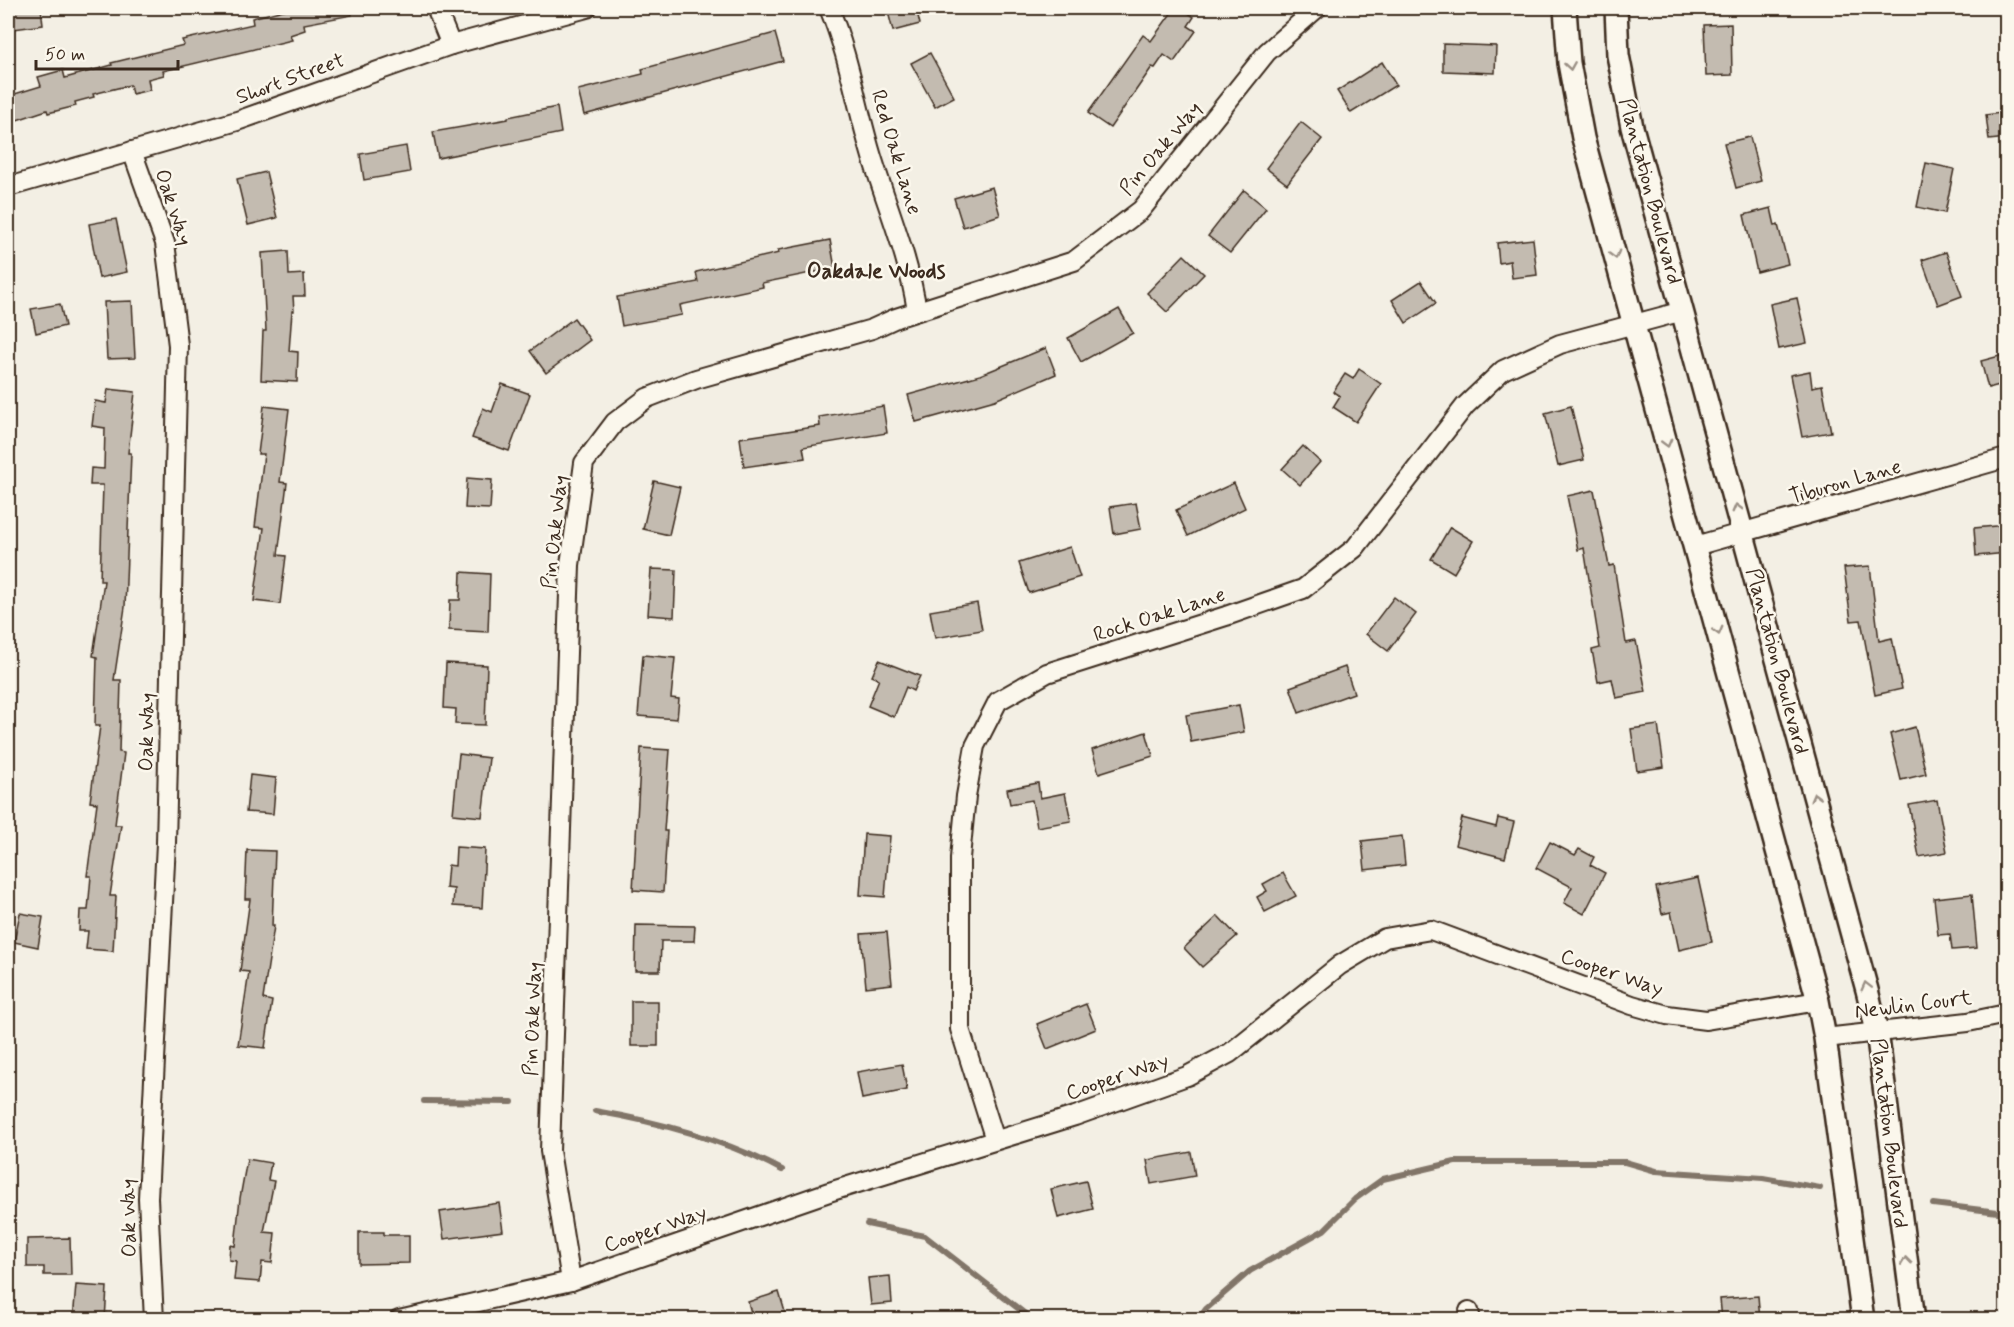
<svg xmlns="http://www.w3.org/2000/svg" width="2014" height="1327" viewBox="0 0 2014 1327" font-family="Mynerve,sans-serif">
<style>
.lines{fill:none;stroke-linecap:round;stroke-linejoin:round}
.stream{stroke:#817468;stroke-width:6}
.building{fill:#c3bbb0;stroke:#3b2a1e;stroke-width:1.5}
.minor-casing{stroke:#3b2a1e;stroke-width:22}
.tertiary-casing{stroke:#3b2a1e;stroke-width:26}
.minor{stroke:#fbf7ec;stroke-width:18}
.tertiary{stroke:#fbf7ec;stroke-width:21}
.oneway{stroke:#9b9085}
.labels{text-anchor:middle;stroke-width:5;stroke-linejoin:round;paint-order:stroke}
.street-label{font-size:21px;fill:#3b2a1e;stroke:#fbf7ec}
.neighbourhood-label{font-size:22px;font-weight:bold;fill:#3b2a1e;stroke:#fbf7ec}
</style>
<rect width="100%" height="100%" fill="#f3efe4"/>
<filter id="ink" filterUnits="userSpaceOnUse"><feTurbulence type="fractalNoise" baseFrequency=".0167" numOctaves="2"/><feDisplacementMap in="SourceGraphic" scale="12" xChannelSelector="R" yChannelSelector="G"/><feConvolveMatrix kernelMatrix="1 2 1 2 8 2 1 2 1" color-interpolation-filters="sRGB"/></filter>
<g filter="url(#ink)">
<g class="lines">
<g class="stream">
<path d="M424 1101 512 1102"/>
<path d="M595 1111C659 1122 724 1139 782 1170"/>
<path d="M1933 1204 2006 1213"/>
<path d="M867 1224 925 1236 1033 1320"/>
<path d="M1198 1320 1206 1309 1250 1271 1324 1230 1355 1199 1383 1179 1455 1162H1625L1656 1171 1763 1178 1820 1188"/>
</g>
</g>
<g class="building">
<path d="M41 8 43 25 14 29 12 10Z"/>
<path d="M291 8H351L352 15 304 24 305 30 290 35 292 40 163 71 164 75 148 79 150 90 132 94 130 85 93 94 94 97 75 102 76 106 48 113 47 110 8 123V96L41 86 38 77 63 70 65 78 112 65 111 63 184 45 182 40 253 24 252 18Z"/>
<path d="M887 8H916L920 24 893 31Z"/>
<path d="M1175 8H1181L1194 17 1188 26 1196 31 1174 62 1164 55 1155 68 1152 67 1110 128 1088 113 1143 35 1151 41Z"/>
<path d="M1731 24 1732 75 1706 76 1704 25Z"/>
<path d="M775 33 783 61 584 115 578 90 643 74 642 69Z"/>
<path d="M1443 44 1496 46 1495 73 1443 71Z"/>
<path d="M930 53 954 97 935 107 911 63Z"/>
<path d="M1382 62 1396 85 1351 113 1337 91Z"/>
<path d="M557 107 561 133 438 158 433 132 508 119V117Z"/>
<path d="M2007 112V138L1989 140 1986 115Z"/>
<path d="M1301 122 1322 139 1287 184 1266 168Z"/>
<path d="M1750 137 1761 181 1736 188 1724 143Z"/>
<path d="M406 146 410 172 364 180 360 154Z"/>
<path d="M1926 163 1954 169 1945 213 1917 207Z"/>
<path d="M266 172 277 218 248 225 237 179Z"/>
<path d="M992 187 1000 215 963 227 954 198Z"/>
<path d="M1244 190 1266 208 1230 253 1208 236Z"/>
<path d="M1771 208 1775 226 1778 225 1788 264 1757 272 1744 215Z"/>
<path d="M116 219 127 272 99 278 89 224Z"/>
<path d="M1533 239 1537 275 1512 278 1510 261 1499 263 1497 243Z"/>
<path d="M830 240 835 268 762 283 763 287 680 305 682 315 622 326 617 297 698 282 696 272 779 253 778 250Z"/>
<path d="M288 251 289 275 304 274 305 296H293L294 311H292L289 351 298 352 297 382 261 380 263 331H266L262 253Z"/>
<path d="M1946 252 1962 296 1938 305 1922 260Z"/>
<path d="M1184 255 1204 274 1167 312 1147 293Z"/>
<path d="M1421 281 1436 303 1406 323 1392 300Z"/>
<path d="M1797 298 1807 343 1779 349 1770 304Z"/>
<path d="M132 301 135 358 107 359 104 302Z"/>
<path d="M60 304 65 326 36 333 31 309Z"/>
<path d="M1119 309 1133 333 1081 362 1068 338Z"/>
<path d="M574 318 590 340 546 373 530 351Z"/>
<path d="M1046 348 1056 374 995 400 916 422 908 395 980 375Z"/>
<path d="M2007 354V383L1988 388 1981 361Z"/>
<path d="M1359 369 1381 384 1356 422 1333 407 1340 396 1333 392 1345 374 1353 379Z"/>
<path d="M1810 371 1812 387 1822 385 1831 432 1802 437 1790 375Z"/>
<path d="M502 384 530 394 509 451 472 438 483 408 492 412Z"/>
<path d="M108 389 135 392 128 453H131L125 607 114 680H121L119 752 124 753 115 825H121L110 896H116L113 951 86 949 88 931H79L80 910H88L91 876H87L97 803 90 802 100 726H95L97 657 93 656 104 581H100L103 485H90L91 468 104 469 105 428 92 426 95 401 106 403Z"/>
<path d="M264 406 289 409 280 482 287 483 278 555 286 556 280 604 254 601 264 528 255 527 264 454H258Z"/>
<path d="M883 406 887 433 803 447 805 458 744 467 740 438 820 426 819 417Z"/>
<path d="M1571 406 1584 460 1558 466 1545 413Z"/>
<path d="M1303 446 1320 462 1300 485 1282 469Z"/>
<path d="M467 478 492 480 490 509 465 508Z"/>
<path d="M654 481 680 487 669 535 643 529Z"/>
<path d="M1234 483 1245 508 1188 536 1176 510Z"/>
<path d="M1594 490 1609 566 1614 565 1626 643 1636 641 1646 692 1616 698 1612 679 1598 682 1592 650 1600 648 1584 548 1578 550 1567 496Z"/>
<path d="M1136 503 1141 529 1114 534 1110 507Z"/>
<path d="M2007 525V553L1976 556 1974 528Z"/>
<path d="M1450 527 1473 541 1454 573 1431 559Z"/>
<path d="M1070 547 1080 577 1029 593 1019 563Z"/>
<path d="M1870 566 1879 641 1892 638 1902 689 1875 695 1861 620 1851 621 1844 568Z"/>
<path d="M651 569 676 570 674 617 648 615Z"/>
<path d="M461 572 490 574 488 632 449 630 450 600H460Z"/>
<path d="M1394 597 1416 614 1388 651 1366 634Z"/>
<path d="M977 603 982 630 935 638 930 611Z"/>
<path d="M643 655 675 658 671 698 679 699 677 719 638 716Z"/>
<path d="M879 660 920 676 913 691 906 687 894 717 868 706 879 679 872 676Z"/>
<path d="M446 663 487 665 485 725 455 724 456 709 444 708Z"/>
<path d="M1345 667 1354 693 1299 713 1290 687Z"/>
<path d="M1239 705 1244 732 1191 742 1186 715Z"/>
<path d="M1658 725 1664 767 1637 771 1631 729Z"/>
<path d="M1915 727 1926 774 1901 780 1890 734Z"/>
<path d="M1146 732 1153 756 1099 773 1092 750Z"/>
<path d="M641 748 670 750 664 831H667L663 892 633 890Z"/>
<path d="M459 754 489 758 482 817 453 814Z"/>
<path d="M250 775 276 778 273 814 246 812Z"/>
<path d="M1038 783 1040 798 1065 793 1071 821 1037 827 1032 800 1010 804 1007 789Z"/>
<path d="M1937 800 1947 852 1919 857 1909 805Z"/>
<path d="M1462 818 1496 827 1498 818 1514 822 1505 858 1455 845Z"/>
<path d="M864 834 890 836 885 897 860 895Z"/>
<path d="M1402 836 1405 865 1365 870 1362 841Z"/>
<path d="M1550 842 1575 855 1579 849 1594 857 1590 865 1605 873 1584 914 1564 903 1572 887 1536 868Z"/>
<path d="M456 847 485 849 482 908 453 906 454 889 446 888 448 865 455 866Z"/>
<path d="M247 850 275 851 272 926H274L263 999 272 1001 265 1048 238 1045 249 972 240 971 250 899H245Z"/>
<path d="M1283 873 1296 896 1265 912 1257 897 1267 891 1263 884Z"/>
<path d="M1698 878 1712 942 1679 950 1671 912 1662 914 1656 887Z"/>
<path d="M1972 894 1977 948 1952 950 1950 934 1938 935 1934 898Z"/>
<path d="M20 913 43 917 38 947 14 942Z"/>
<path d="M1218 916 1237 936 1202 967 1184 948Z"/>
<path d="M636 925 695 926 694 941H661L660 971H635Z"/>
<path d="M887 932 892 984 866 987 861 934Z"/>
<rect x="631" y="1001" width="27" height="45"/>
<path d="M1086 1004 1096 1029 1047 1049 1037 1024Z"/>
<path d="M902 1064 907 1090 862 1099 857 1072Z"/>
<path d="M1191 1152 1195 1176 1151 1184 1147 1160Z"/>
<path d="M247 1159 271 1163 268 1180 274 1181 264 1232 275 1233 272 1263 262 1262 260 1282 234 1280 236 1261 229 1260 230 1245 235 1246 240 1198Z"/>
<path d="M1086 1181 1093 1209 1058 1218 1051 1189Z"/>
<path d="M499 1203 503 1231 444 1239 440 1212Z"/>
<path d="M359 1232H384V1235H409V1263L359 1264Z"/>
<path d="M70 1238 71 1275H44V1267H27V1239Z"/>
<path d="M890 1276 892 1303 871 1305 868 1278Z"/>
<path d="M76 1285 107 1287 105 1320H73Z"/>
<path d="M779 1292 785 1312 762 1320H753L748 1302Z"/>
<path d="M1758 1296 1760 1320H1722L1720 1299Z"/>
</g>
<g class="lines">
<defs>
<g id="minor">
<path d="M436 8 451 45"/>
<path d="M829 8C849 56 857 108 872 157 888 209 909 258 917 311"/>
<path d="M132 151 165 243 178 345 166 843 148 1198 154 1320"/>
<path d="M8 187 237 121 451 45 587 8"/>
<path d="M1695 546 2006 458"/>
<path d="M1825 1038 1968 1022 2006 1014"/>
<path d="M995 1140 960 1029V858L966 796 975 746 998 701 1047 673 1226 616 1303 589 1355 548 1465 406 1503 370 1560 344 1683 311"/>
<path d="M571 1281 550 1151 570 565 584 463 615 422 647 398 696 379 872 329 896 318 1074 261 1141 210 1267 52 1317 8"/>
<path d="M1469 1311 1471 1320"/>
<path d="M399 1320 571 1281 829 1192 1075 1116 1187 1076 1230 1053 1340 965 1385 938 1431 930 1632 1005 1667 1015 1706 1020 1818 1001"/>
</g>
<g id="tertiary">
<path d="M1565 8 1569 63 1583 138 1818 1001 1825 1038 1863 1320"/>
<path d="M1616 8 1618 55 1632 127 1867 990 1877 1031 1914 1320"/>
</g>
</defs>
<use href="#minor" class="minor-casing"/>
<use href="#tertiary" class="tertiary-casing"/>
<use href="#minor" class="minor"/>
<use href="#tertiary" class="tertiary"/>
</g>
<defs><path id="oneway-chevron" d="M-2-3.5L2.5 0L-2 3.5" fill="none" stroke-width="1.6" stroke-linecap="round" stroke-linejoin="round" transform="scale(1.5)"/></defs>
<g class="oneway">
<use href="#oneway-chevron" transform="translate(1570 66) rotate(81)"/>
<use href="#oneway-chevron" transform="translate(1615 255) rotate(74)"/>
<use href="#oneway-chevron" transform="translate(1667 443) rotate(75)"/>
<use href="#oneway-chevron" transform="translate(1737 508) rotate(-105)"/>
<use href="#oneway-chevron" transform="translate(1718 631) rotate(75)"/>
<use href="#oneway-chevron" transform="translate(1815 797) rotate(-105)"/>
<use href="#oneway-chevron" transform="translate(1866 986) rotate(-104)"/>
<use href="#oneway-chevron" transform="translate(1906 1261) rotate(-97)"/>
</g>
</g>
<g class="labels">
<g class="street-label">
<text transform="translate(290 78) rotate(-20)" y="7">Short Street</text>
<text transform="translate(1160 148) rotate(-50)" y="7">Pin Oak Way</text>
<text transform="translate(897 152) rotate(73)" y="7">Red Oak Lane</text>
<text transform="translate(1651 191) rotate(75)" y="7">Plantation Boulevard</text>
<text transform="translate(174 207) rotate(72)" y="7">Oak Way</text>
<text transform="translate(1845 481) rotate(-16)" y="7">Tiburon Lane</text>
<text transform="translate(554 532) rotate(-84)" y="7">Pin Oak Way</text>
<text transform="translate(1159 614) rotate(-18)" y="7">Rock Oak Lane</text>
<text transform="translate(1778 661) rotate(75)" y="7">Plantation Boulevard</text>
<text transform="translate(146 732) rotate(-89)" y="7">Oak Way</text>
<text transform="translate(1612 972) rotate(19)" y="7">Cooper Way</text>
<text transform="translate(1913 1004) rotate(-7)" y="7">Newlin Court</text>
<text transform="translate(532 1019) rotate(-88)" y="7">Pin Oak Way</text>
<text transform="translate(1117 1076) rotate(-19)" y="7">Cooper Way</text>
<text transform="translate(1890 1133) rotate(83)" y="7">Plantation Boulevard</text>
<text transform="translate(128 1218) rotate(-91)" y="7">Oak Way</text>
<text transform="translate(655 1228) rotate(-19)" y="7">Cooper Way</text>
</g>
<g class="neighbourhood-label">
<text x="876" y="278">Oakdale Woods</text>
</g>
</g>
<rect width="2014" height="1327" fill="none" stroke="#fbf7ec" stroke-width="30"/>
<rect x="15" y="15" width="1984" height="1297" fill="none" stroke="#3b2a1e" stroke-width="2" filter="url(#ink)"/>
<path d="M36 60v9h142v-9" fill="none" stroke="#3b2a1e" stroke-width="3"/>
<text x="45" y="60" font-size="18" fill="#3b2a1e" stroke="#fbf7ec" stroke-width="4.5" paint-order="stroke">50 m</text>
</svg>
